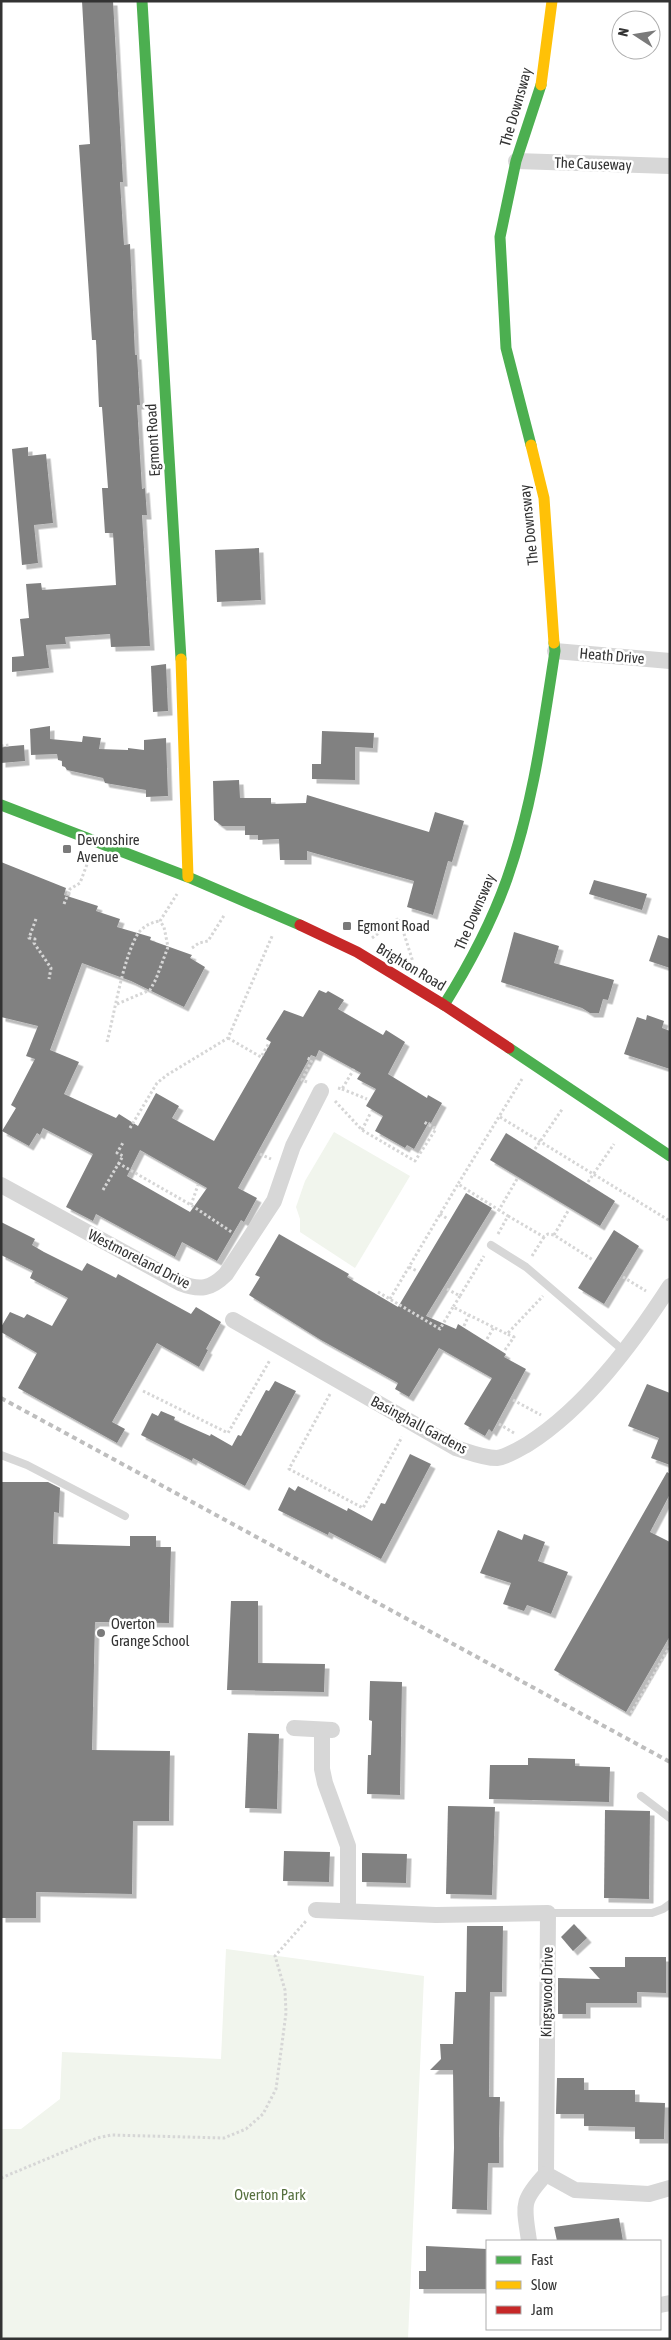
<svg xmlns="http://www.w3.org/2000/svg" width="671" height="2340" viewBox="0 0 671 2340" font-family="'Asap Condensed',sans-serif">
<style>
.green{fill:#f1f5ed}
.building{fill:#818181;fill-rule:evenodd;filter:url(#shadow)}
.lines{fill:none;stroke-linecap:round;stroke-linejoin:round}
.path{stroke:#d6d6d6;stroke-width:3;stroke-dasharray:2.5 2.5;stroke-linecap:butt}
.lane{stroke:#d7d7d7;stroke-width:8}
.street{stroke:#d7d7d7;stroke-width:16}
.fast{stroke:#4caf50;stroke-width:11}
.slow{stroke:#ffc107;stroke-width:11}
.jam{stroke:#c62828;stroke-width:11}
.rail{stroke:#bebebe;stroke-width:4;stroke-dasharray:5 4;stroke-linecap:butt}
.poi-dot{fill:#7a7a7a;stroke:#fff;stroke-width:2}
.labels{text-anchor:middle;stroke-width:5;stroke-linejoin:round;paint-order:stroke}
.street-label{font-size:15px;fill:#333;stroke:#fff}
.poi-label{font-size:15px;fill:#333;stroke:#fff;text-anchor:start}
.park-label{font-size:15px;fill:#56703f;stroke:#fff}
</style>
<defs>
<filter id="shadow"><feDropShadow dx="4.5" dy="4.5" stdDeviation="0" flood-color="#0004"/></filter>
</defs>
<rect width="100%" height="100%" fill="#fff"/>
<g class="green">
<path d="M334 1132 410 1176 355 1268 300 1232V1219L296 1207 305 1181Z"/>
<path d="M226 1949 424 1976 408 2339H1V2129H21L60 2099 62 2052 221 2059Z"/>
</g>
<g class="building">
<path d="M82 1H113L123 182H120L124 245 130 244 135 355H137L140 405H137L142 489 145 488 147 515H142L150 646 111 647 110 634 65 637 66 644 46 645 49 668 12 672V657L24 656 20 619 29 618 26 584 41 583 42 590 116 585 113 533H105L102 488H108L102 407H99L96 340H92L79 145 90 144Z"/>
<path d="M28 447V456L46 454 53 523 34 525 38 563 22 565 12 449Z"/>
<path d="M259 548 261 600 217 602 215 550Z"/>
<path d="M166 664 168 711 153 712 151 666Z"/>
<path d="M50 726V739L82 742 83 736 101 738 99 749 128 750V748L144 750V740L166 738 168 796 146 797V790L105 783 103 778 67 770 65 767 62 766V761L58 760 57 754 31 755 30 729Z"/>
<path d="M322 731 374 733 373 748 355 747V780L312 779V764H321Z"/>
<path d="M24 745 25 761 1 763V747Z"/>
<path d="M239 780 240 798H271V804L306 803 307 795 429 832 435 812 464 821 452 862 448 861 433 915 407 907 414 881 307 851V860H280L279 839 258 840V835H245V826H222L214 820 213 781Z"/>
<path d="M1 862 66 888 64 895 98 906 96 911 120 919 117 927 151 937 150 940 192 955 190 958 205 967 184 1007 131 981 82 963 50 1050 79 1062 64 1094 116 1118 119 1114 138 1126 156 1093 179 1106 172 1118 214 1141 271 1042 266 1039 284 1010 303 1017 319 990 326 993 328 991 344 1000 338 1009 383 1035 386 1030 405 1042 388 1074 427 1098 428 1095 442 1103 431 1123 429 1122 414 1149 407 1145 405 1148 375 1131 383 1116 366 1106 376 1089 357 1079 361 1073 319 1050 316 1057 311 1055 238 1188 257 1198 244 1222 241 1220 217 1261 182 1242 175 1257 96 1214 93 1221 66 1207 93 1154 43 1128 40 1135 37 1133 29 1146 2 1131 16 1108 11 1105 35 1059 26 1056 38 1026 1 1017ZM140 1150 207 1188 190 1212 127 1176Z"/>
<path d="M594 880 647 894 642 910 589 894Z"/>
<path d="M514 932 559 946 554 963 614 980 608 1000 603 999 599 1013H590L582 1008 501 982Z"/>
<path d="M658 935 670 939V968L649 961Z"/>
<path d="M647 1015 664 1021 662 1028 670 1031V1069L624 1054 637 1017 646 1020Z"/>
<path d="M506 1133 615 1201 600 1226 490 1160Z"/>
<path d="M466 1193 492 1208 426 1316 456 1329 458 1324 506 1354 504 1357 526 1369 492 1432 489 1429 485 1436 464 1424 492 1378 439 1348 409 1397 395 1389 398 1383 321 1340 249 1295 260 1277 255 1275 279 1234 349 1274 347 1277 398 1307Z"/>
<path d="M1 1222 35 1239 32 1245 44 1252 82 1271 87 1263 116 1278 118 1274 191 1314 196 1307 221 1322 206 1349 208 1350 199 1367 157 1343 112 1422 125 1429 117 1443 18 1388 37 1353 1 1332V1327L10 1312 24 1318 27 1314 52 1326 68 1298 30 1278 33 1271 1 1255Z"/>
<path d="M614 1230 639 1246 604 1304 578 1288Z"/>
<path d="M275 1381 296 1391 245 1486 193 1458 192 1461 141 1435 152 1413 158 1416 161 1411 175 1417 174 1420 210 1436 211 1434 232 1446 238 1435 241 1436 266 1390 269 1391Z"/>
<path d="M647 1384 670 1393V1465L651 1458 659 1438 628 1426Z"/>
<path d="M410 1454 431 1464 381 1559 329 1532 328 1535 278 1510 289 1487 295 1491 298 1486 347 1511 348 1508 372 1521 381 1503 385 1504Z"/>
<path d="M667 1472 670 1474V1494L650 1532 670 1542V1636L626 1712 554 1670Z"/>
<path d="M1 1482H48L60 1488 59 1513 54 1512 53 1544 130 1546V1536H156V1547H171L169 1623 95 1622 92 1750 170 1751 169 1821H133L132 1894 36 1892V1918H1Z"/>
<path d="M498 1530 522 1540 524 1534 545 1542 538 1561 568 1572 551 1614 527 1605 524 1611 503 1604 511 1583 480 1573Z"/>
<path d="M231 1601H258V1663L325 1664 324 1692 227 1690Z"/>
<path d="M370 1681 402 1682 400 1795 367 1794 368 1755H371L372 1721 369 1720Z"/>
<path d="M248 1733 279 1734 277 1809 245 1808Z"/>
<path d="M528 1758 575 1759V1766L610 1767 609 1802 489 1799 490 1765H528Z"/>
<path d="M448 1806 495 1807 492 1895 446 1894Z"/>
<path d="M605 1810 650 1811 649 1899 604 1898Z"/>
<path d="M284 1851 330 1852 329 1882 283 1881Z"/>
<path d="M362 1853 407 1854 406 1883 362 1882Z"/>
<path d="M574 1924 587 1938 573 1951 561 1937Z"/>
<path d="M467 1926H503L502 1992H490L489 2097H500L499 2137V2163H488L487 2210 452 2209 454 2148 453 2070H430L441 2059 440 2044H453L455 1992H466Z"/>
<path d="M625 1957H666V1993L637 1992V2003H586V2014H558V1978L600 1979 589 1967H625Z"/>
<path d="M557 2078H584V2090H635V2102L665 2103 664 2139H635V2127L584 2126V2114H556Z"/>
<path d="M619 2218 623 2241H557L554 2227Z"/>
<path d="M426 2246 487 2249 486 2289H419V2271H426Z"/>
</g>
<g class="lines">
<g class="path">
<path d="M1 746 9 745"/>
<path d="M64 904 70 889 80 883 89 859"/>
<path d="M36 919 29 938 35 939 34 943 51 968 49 979"/>
<path d="M372 938 399 918 413 962"/>
<path d="M192 948 199 943 208 941 225 914"/>
<path d="M117 1004 150 990 156 979 168 947 164 927 160 921 177 894"/>
<path d="M228 1038 261 1057 269 1043"/>
<path d="M107 1042C115 1011 122 963 137 935 142 927 151 922 160 921"/>
<path d="M307 1082 302 1080 312 1060 307 1058"/>
<path d="M338 1088 342 1089 354 1069"/>
<path d="M342 1089 367 1099"/>
<path d="M335 1101 362 1130 415 1161 436 1129 424 1122"/>
<path d="M500 1117 670 1221"/>
<path d="M130 1128 157 1083 167 1075 228 1038 273 934"/>
<path d="M362 1130 371 1112"/>
<path d="M535 1149 563 1108"/>
<path d="M260 1154 271 1159"/>
<path d="M118 1163 191 1205 233 1233"/>
<path d="M517 1179 499 1210 458 1184 522 1079"/>
<path d="M588 1182 614 1144"/>
<path d="M103 1190 123 1156 117 1153 124 1141"/>
<path d="M191 1205 198 1185"/>
<path d="M440 1214 448 1219"/>
<path d="M508 1216 544 1237 548 1234 554 1235 593 1260"/>
<path d="M498 1234 508 1216 499 1210"/>
<path d="M554 1235 568 1211"/>
<path d="M532 1256 544 1237"/>
<path d="M409 1267 417 1271"/>
<path d="M623 1277 646 1291"/>
<path d="M447 1289 460 1296 484 1256"/>
<path d="M378 1292 440 1329 453 1307"/>
<path d="M460 1296 453 1307 507 1334 543 1296"/>
<path d="M390 1299 458 1184"/>
<path d="M464 1326 469 1315"/>
<path d="M487 1339 494 1327"/>
<path d="M505 1350 514 1337 507 1334"/>
<path d="M143 1391 228 1433 270 1360"/>
<path d="M330 1394 289 1469 363 1508 402 1437"/>
<path d="M513 1400 541 1415"/>
<path d="M499 1424 514 1433"/>
<path d="M631 1713 670 1646"/>
<path d="M1 2178 97 2138 111 2135 224 2138 246 2129 263 2114 276 2089 286 2013 285 1990 275 1956 306 1921"/>
</g>
<g class="lane">
<path d="M491 1245 526 1267 624 1351"/>
<path d="M1 1455 27 1465 125 1516"/>
<path d="M641 1796 670 1818"/>
<path d="M548 1913H652L663 1909 670 1904"/>
</g>
<g class="street">
<path d="M516 161 670 166"/>
<path d="M555 651 670 661"/>
<path d="M1 1185 180 1283C200 1291 211 1289 226 1274L274 1201 293 1146 321 1091"/>
<path d="M233 1320 456 1448C469 1452 483 1458 497 1458 507 1457 519 1449 528 1444 586 1407 633 1343 670 1286"/>
<path d="M294 1728 332 1730"/>
<path d="M322 1730V1769L325 1783 348 1846V1911"/>
<path d="M316 1910 436 1915 548 1913 546 2174 575 2190 649 2194 670 2188"/>
<path d="M529 2241C524 2205 520 2202 546 2174"/>
<path d="M660 2305 670 2303"/>
</g>
<g class="fast">
<path d="M142 1 181 659"/>
<path d="M531 445 506 348 500 237 516 161 541 85"/>
<path d="M1 805 188 877 300 925"/>
<path d="M444 1005C469 965 491 924 507 879 533 805 543 728 555 651L554 643"/>
<path d="M509 1048 670 1156"/>
</g>
<g class="slow">
<path d="M541 85 552 1"/>
<path d="M531 445 544 498 554 643"/>
<path d="M181 659 188 877"/>
</g>
<path class="jam" d="M300 925 357 952 444 1005 509 1048"/>
<path class="rail" d="M1 1398 670 1762"/>
</g>
<g class="poi-dot">
<rect x="62" y="844" width="10" height="10" rx="2.5"/>
<rect x="342" y="921" width="10" height="10" rx="2.5"/>
<circle cx="101" cy="1633" r="5"/>
</g>
<g class="labels">
<g class="street-label">
<text transform="translate(516 107) rotate(-74)" y="5">The Downsway</text>
<text transform="translate(593 164) rotate(2)" y="5">The Causeway</text>
<text transform="translate(153 440) rotate(-93)" y="5">Egmont Road</text>
<text transform="translate(529 525) rotate(-96)" y="5">The Downsway</text>
<text transform="translate(612 656) rotate(5)" y="5">Heath Drive</text>
<text transform="translate(475 912) rotate(-67)" y="5">The Downsway</text>
<text transform="translate(411 967) rotate(31)" y="5">Brighton Road</text>
<text transform="translate(139 1259) rotate(27)" y="5">Westmoreland Drive</text>
<text transform="translate(419 1425) rotate(28)" y="5">Basinghall Gardens</text>
<text transform="translate(547 1992) rotate(-89)" y="5">Kingswood Drive</text>
</g>
<g class="poi-label">
<text x="77" y="845">Devonshire<tspan x="77" dy="17">Avenue</tspan></text>
<text x="357" y="931">Egmont Road</text>
<text x="111" y="1629">Overton<tspan x="111" dy="17">Grange School</tspan></text>
</g>
<g class="park-label">
<text x="270" y="2200">Overton Park</text>
</g>
</g>
<rect width="671" height="2340" fill="none" stroke="#333333" stroke-width="5"/>
<rect x="486" y="2240" width="175" height="90" fill="#ffffff" stroke="#adadad"/>
<rect x="496" y="2256" width="25" height="8" fill="#4caf50" stroke="#adadad"/>
<text x="531" y="2265" font-size="15" fill="#333333">Fast</text>
<rect x="496" y="2281" width="25" height="8" fill="#ffc107" stroke="#adadad"/>
<text x="531" y="2290" font-size="15" fill="#333333">Slow</text>
<rect x="496" y="2306" width="25" height="8" fill="#c62828" stroke="#adadad"/>
<text x="531" y="2315" font-size="15" fill="#333333">Jam</text>
<g transform="translate(636 35) rotate(282)"><circle r="24" fill="#ffffff" stroke="#adadad"/>
<path d="M0-4L9 19L0 12L-9 19Z" fill="#7a7a7a"/>
<text y="-8" font-size="14" font-weight="bold" text-anchor="middle" fill="#333333">N</text>
</g>
</svg>
